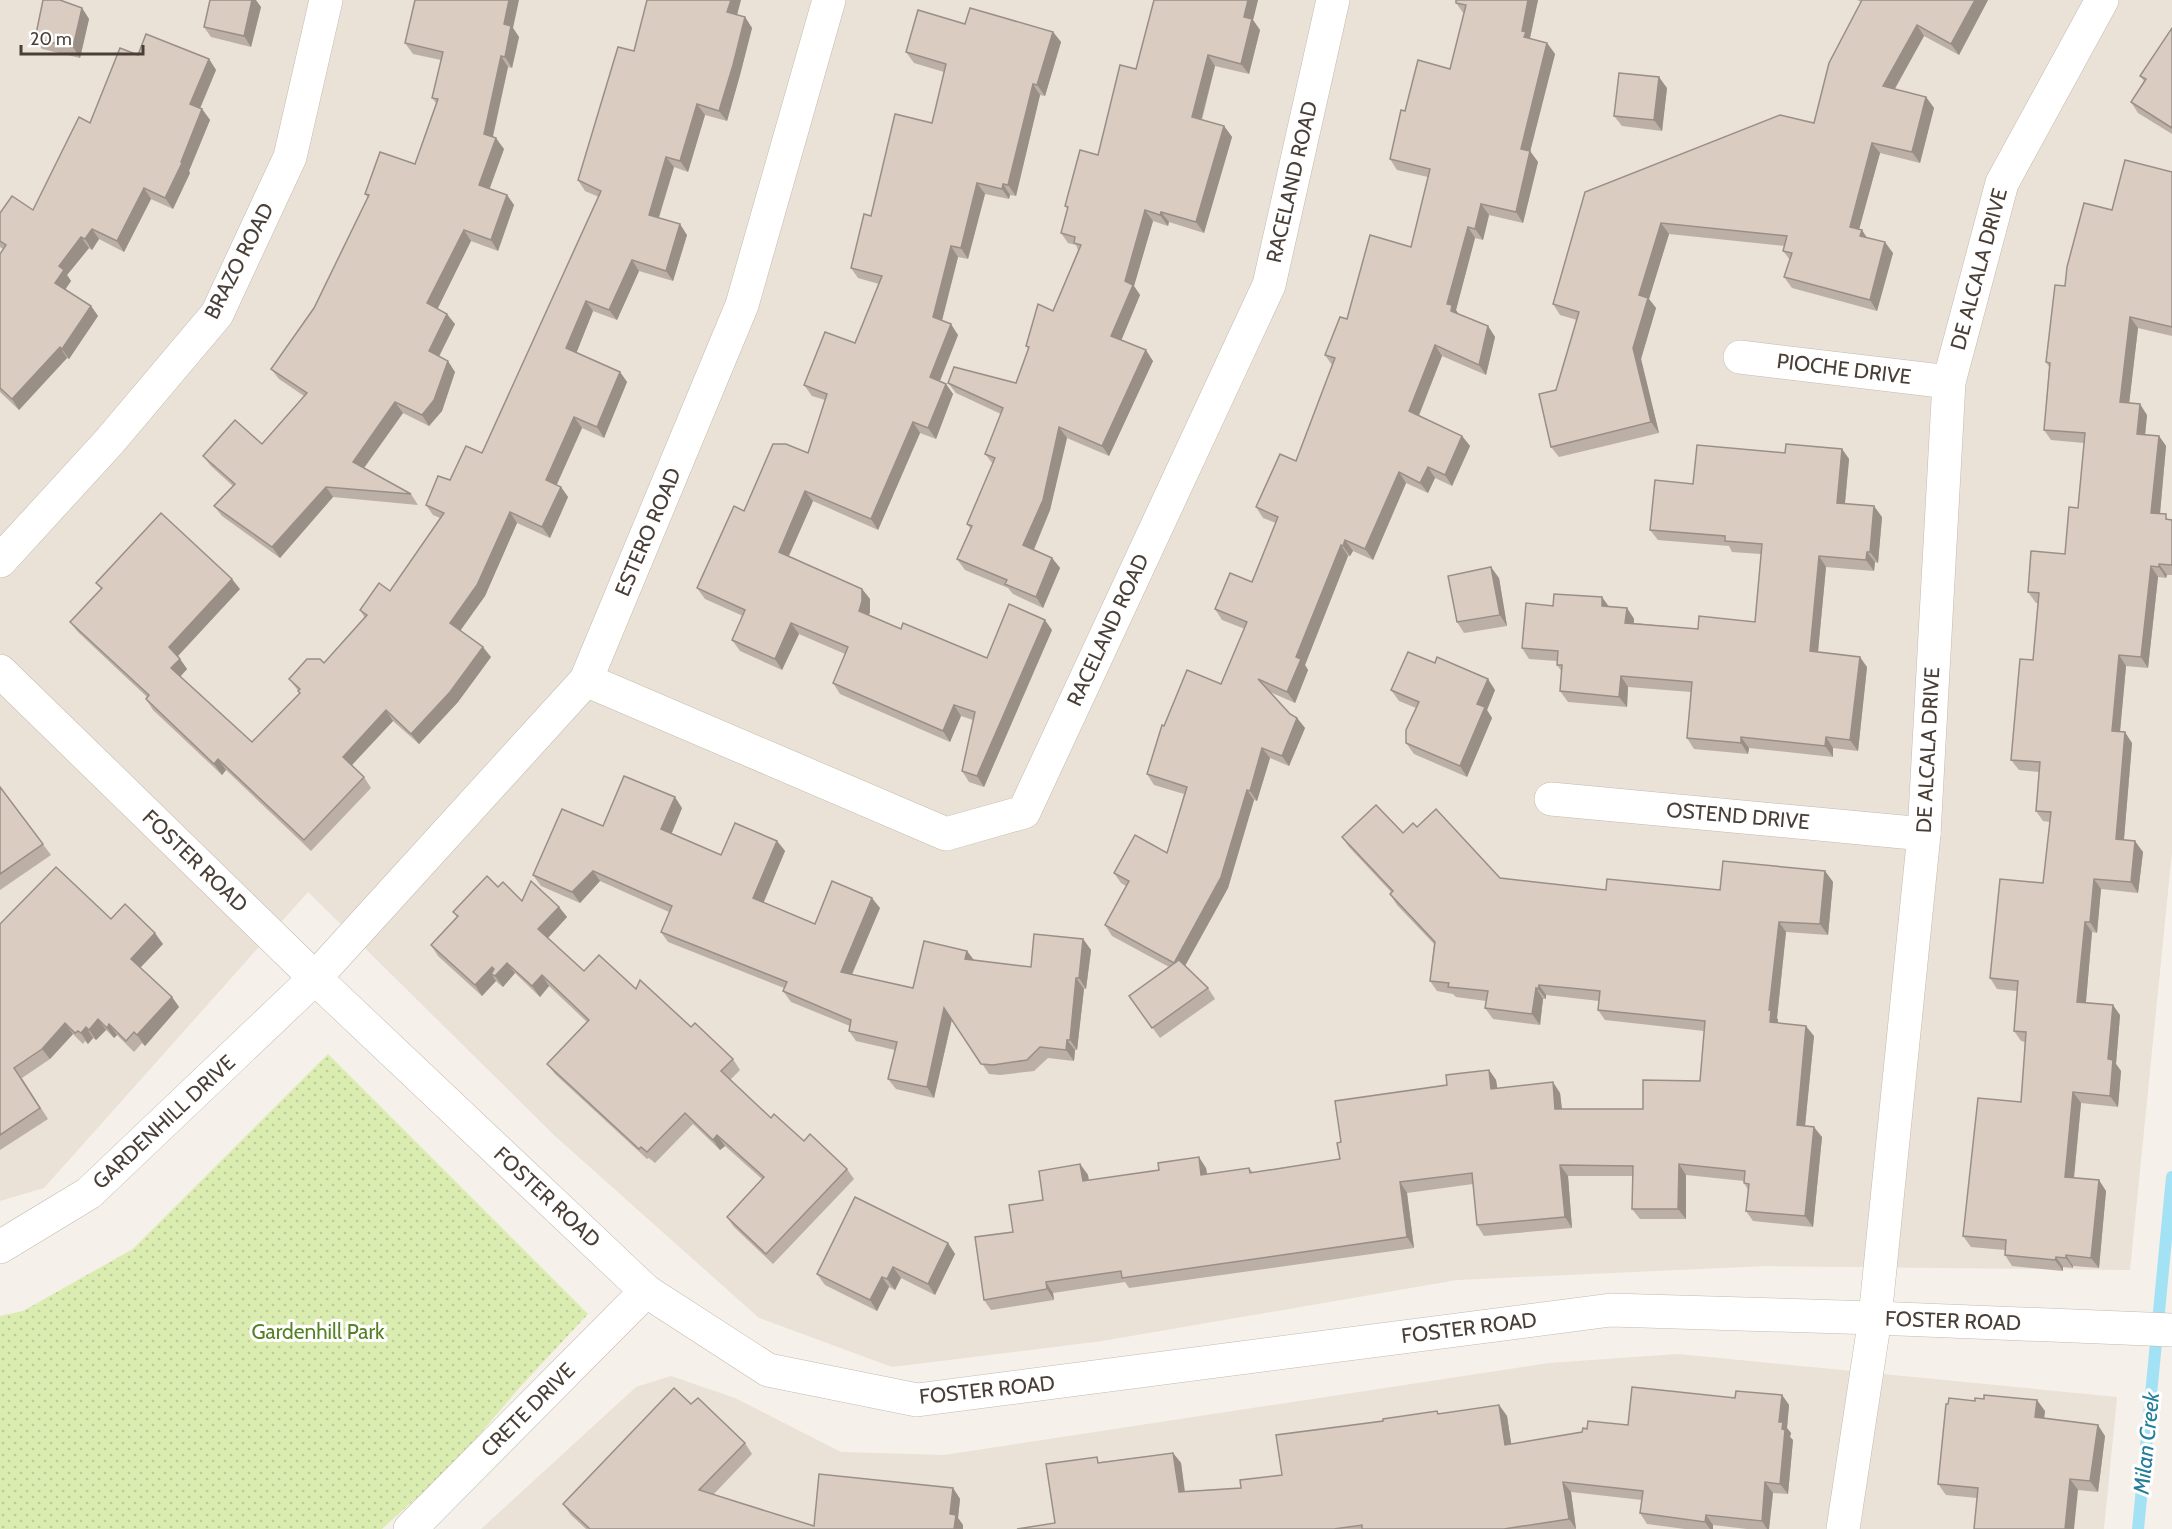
<svg xmlns="http://www.w3.org/2000/svg" width="2172" height="1529" viewBox="0 0 2172 1529" font-family="Cabin,sans-serif">
<style>
.residential{fill:#eae1d7}
.park{fill:url(#park-dots)}
.lines{fill:none;stroke-linecap:round;stroke-linejoin:round}
.stream{stroke:#a3e1f5;stroke-width:12}
.minor-casing{stroke:#c5b9ae;stroke-width:34}
.tertiary-casing{stroke:#c5b9ae;stroke-width:34}
.minor{stroke:#fff;stroke-width:33}
.tertiary{stroke:#fff;stroke-width:33}
.wall{fill:#bcafa6}
.shaded-wall{fill:#998f87}
.building{fill:#dbccc1;stroke:#998f87;stroke-width:1.5}
.labels{text-anchor:middle;stroke-width:6;stroke-linejoin:round;paint-order:stroke}
.street-label{font-size:21px;fill:#4a3f37;stroke:#fff}
.park-label{font-size:21px;fill:#578126;stroke:#fff}
.water-label{font-size:22px;font-style:italic;fill:#237d9b;stroke:#fff}
</style>
<defs>
<pattern id="park-dots" width="8" height="8" patternUnits="userSpaceOnUse" patternTransform="scale(1.5)"><rect width="8" height="8" fill="#dbecb0"/><path d="M2 2h.1M6 6h.1" fill="none" stroke="#bdcb98" stroke-width="1.8" stroke-linecap="round"/></pattern>
</defs>
<rect width="100%" height="100%" fill="#f6f0ea"/>
<g class="residential">
<path d="M0 0H2172V852L2130 1270 1766 1266 1457 1280 1102 1341 892 1367 759 1318 556 1137 308 892 44 1188 0 1201Z"/>
<path d="M1678 1354 2117 1397 2104 1529H481L636 1387 671 1376 735 1398 841 1452 944 1455 1549 1363Z"/>
</g>
<path class="park" d="M328 1054 588 1314 520 1387 454 1464 382 1529H0V1316L23 1311 133 1249Z"/>
<g class="lines">
<path class="stream" d="M2138 1529 2172 1177"/>
<defs>
<g id="minor">
<path d="M1740 357 1949 382"/>
<path d="M0 561 109 442 217 314 290 157 326 0"/>
<path d="M0 671 315 978"/>
<path d="M586 680 946 834 1024 812 1269 285 1333 0"/>
<path d="M1551 799 1924 834"/>
<path d="M0 1247 89 1193 315 978 586 680 742 305 829 0"/>
<path d="M410 1529 646 1291"/>
<path d="M1843 1529 1875 1318 1924 834 1949 382 2002 183 2102 0"/>
</g>
<path id="tertiary" d="M315 978 646 1291 768 1370 917 1400 1611 1310 1875 1318 2172 1330"/>
</defs>
<use href="#minor" class="minor-casing"/>
<use href="#tertiary" class="tertiary-casing"/>
<use href="#minor" class="minor"/>
<use href="#tertiary" class="tertiary"/>
</g>
<g class="wall">
<path d="M1154 0H1258L1253 20 1260 30 1249 74 1215 66 1202 120 1224 126 1232 137 1204 233 1169 222 1168 226 1153 221 1134 286 1140 295 1121 340 1153 361 1109 456 1067 438 1050 510 1034 550 1052 558 1060 568 1043 608 1013 594 1008 588 965 570 957 559 970 528 967 524 993 464 985 454 1001 414 956 393 948 383H1016L1029 349 1026 346 1053 311 1078 250 1076 245 1068 243 1061 233 1068 210 1065 206 1098 155 1136 69Z"/>
<path d="M1456 0H1538L1530 38 1531 39 1547 43 1555 54 1530 151 1538 162 1523 223 1489 215 1483 240 1475 238 1456 310 1458 314 1488 326 1495 337 1486 375 1442 356 1419 416 1462 436 1470 446 1452 486 1435 478 1428 493 1406 483 1373 560 1353 551 1350 556H1348L1305 665 1308 670 1295 703 1270 692 1290 714 1297 718 1305 728 1289 766 1270 758 1257 801 1254 800 1228 888 1185 966 1208 988 1215 999 1160 1038 1129 996 1169 967 1112 936 1105 925 1126 886 1121 883 1114 873 1167 853 1184 794 1154 785 1147 774 1164 726 1221 684 1245 629 1222 620 1215 609 1252 582 1276 523 1263 518 1256 507 1296 461 1332 365 1325 355 1347 319 1411 247 1428 177 1397 170 1390 159 1405 111 1450 69 1464 14 1456 3Z"/>
<path d="M1857 0H1988L1959 55 1924 36 1895 89 1926 97 1934 108 1920 163 1880 153 1859 229 1867 238 1893 253 1877 311 1792 288 1784 277 1790 260 1783 251 1785 246 1669 234 1649 299 1656 308 1641 359 1659 433 1559 457 1551 447 1556 390 1577 320 1560 315 1553 304 1585 192 1814 123 1861 2Z"/>
<path d="M261 7 251 47 211 37 204 27Z"/>
<path d="M82 8 89 19 80 58 42 49 35 39Z"/>
<path d="M737 15 745 17 752 28 740 75 727 121 705 115 688 172 674 167 659 218 687 235 673 281 639 271 617 320 593 311 576 353 620 372 627 382 604 438 582 428 556 485 561 487 568 497 550 538 517 523 485 596 460 630 491 657 458 702 419 744 393 721 352 765 364 777 371 788 311 851 226 770 222 775 153 710 146 699 147 697 78 632 70 622 101 589 96 583 240 589 178 656 187 669 180 677 252 742 300 693 289 679 324 663 365 618 360 610 390 591 440 518 433 515 426 505 450 480 482 453 599 197 585 191 578 180 634 51Z"/>
<path d="M965 24 1053 32 1061 42 1045 96 1040 95 1016 196 1010 195 1009 199 985 194 968 259 958 257 942 321 958 335 940 381 946 384 953 394 936 439 920 433 878 530 813 501 789 556 862 589 870 599V612L869 615 901 629 987 658 1052 630 984 787 969 782 962 771 973 720 961 716 950 742 840 694 833 683 845 654 799 634 782 670 740 651 732 640 743 616 705 599 697 588 744 511 808 453 825 400 812 396 804 385 855 343 879 284 858 278 851 268 871 216 932 123 944 72 914 63 906 52Z"/>
<path d="M513 28 519 37 512 68 508 67 493 137 504 149 489 189 507 195 514 205 498 251 471 241 437 309 455 324 439 357 455 372 442 411 429 426 403 413 364 468 411 494 418 505 333 497 280 558 222 516 214 506 233 486 211 466 203 456 262 444 304 396 279 379 271 369 314 308 368 198 365 194 415 164 436 103 432 98 441 60 413 54 405 43Z"/>
<path d="M2172 28V134L2138 113 2131 102 2144 81 2140 76Z"/>
<path d="M138 55 209 59 216 70 200 109H202L210 120 189 171 190 173 173 209 151 199 124 252 99 239 92 250 89 248 67 275 71 281 65 289 91 306 98 316 69 359 67 358 19 410 0 392V254L3 249 0 247V213L33 210 90 123Z"/>
<path d="M1667 88 1662 131 1622 126 1614 116Z"/>
<path d="M2172 172V336L2138 328 2129 403 2147 415 2145 435 2159 436 2166 446 2160 514 2169 520H2172V575H2167L2166 578 2158 577 2148 668 2126 666 2120 732 2132 743 2124 840 2143 852 2138 893 2101 889 2097 933 2092 932 2086 1002 2120 1015 2116 1064 2121 1071 2118 1107 2081 1103 2074 1178 2106 1191 2099 1268 2073 1266V1268L2063 1267V1271L2012 1266 2005 1255V1250L1971 1247 1963 1236 2021 1102 2025 1042 2021 1041 2014 1031 2017 991 1997 989 1990 978 2043 883 2050 822 2043 821 2036 811 2039 772 2019 770 2011 760 2033 660 2038 603H2036L2028 592 2065 554 2078 508 2084 443 2051 440 2044 430 2049 367 2046 362 2065 286 2112 210Z"/>
<path d="M1842 449 1849 459 1845 503 1882 517 1878 563 1875 562 1874 571 1826 567 1818 652 1867 667 1858 751 1833 748V757L1749 748 1748 754 1694 749 1687 738 1691 692 1628 687 1627 707 1568 702 1560 691 1562 672 1557 665V661L1529 659 1522 648 1553 606 1609 607 1627 608 1634 619V623L1698 629 1755 622 1761 554 1732 552 1729 546 1658 540 1650 530 1693 484 1785 453Z"/>
<path d="M1499 578 1507 626 1464 633 1457 622Z"/>
<path d="M1391 690H1495L1487 710 1492 718 1467 777 1414 754 1406 743 1416 708 1399 701Z"/>
<path d="M0 787 51 855 0 890Z"/>
<path d="M682 808 671 834 721 855 777 841 785 851 763 902 815 924 880 908 852 975 913 988 967 951 974 960 1031 967 1083 939 1091 950 1086 989H1084L1077 1050H1075L1074 1061 1048 1058 1034 1071 1000 1075 989 1074 952 1019 934 1098 896 1089 888 1079 895 1050 856 1041 849 1031 850 1026 791 1002 783 991 784 988 668 942 661 932 669 912 600 881 580 903 541 886 533 875 603 826Z"/>
<path d="M1417 827 1500 878 1606 890H1720L1825 871 1833 882 1828 935 1786 932 1777 1018 1778 1020V1023L1814 1036 1805 1126 1822 1137 1813 1227 1753 1221 1746 1211 1748 1190 1744 1183V1181L1686 1175V1219H1640L1632 1209 1633 1176H1568L1572 1228 1484 1236 1477 1225 1473 1184 1407 1193 1414 1248 1129 1288 1125 1282 1053 1293 1054 1300 991 1310 984 1300 1013 1232 1043 1200 1080 1164 1088 1175 1089 1181 1206 1168 1207 1174 1249 1168 1253 1172 1340 1159 1341 1142 1447 1085 1489 1070 1496 1080 1497 1088 1560 1093 1562 1109H1643L1700 1081 1704 1031 1605 1020 1598 1010 1599 1001 1546 995V999H1543L1540 1025 1493 1019 1485 1008 1486 1001 1456 997 1453 994 1437 991 1430 981 1434 944 1397 905 1390 894 1392 893 1349 847 1342 837 1403 833Z"/>
<path d="M498 887 522 901 559 907 567 917 548 938 584 971 636 989 691 1027 733 1059 740 1070 730 1080 771 1118 804 1141 847 1169 854 1179 773 1264 734 1227 727 1217 762 1179 725 1146 720 1150 693 1124 655 1163 649 1158 647 1159 555 1074 547 1064 587 1022 549 986 540 997 515 973 503 987 499 984 496 981 482 996 438 956 431 945 457 917 453 912Z"/>
<path d="M111 919 163 944 140 968 172 997 179 1007 145 1046 142 1043 134 1052 117 1035 114 1038 106 1030 96 1040 93 1038 88 1044 85 1041 83 1044 73 1034 50 1059 22 1078 48 1119 0 1150V924Z"/>
<path d="M948 1243 955 1254 935 1295 901 1278 895 1290 889 1287 877 1311 825 1285 817 1274Z"/>
<path d="M1782 1395 1789 1405 1787 1428 1791 1433 1790 1437 1793 1440 1788 1494 1773 1493 1769 1529H1747L1713 1525V1529H1685L1647 1524 1640 1513 1642 1500 1571 1492 1576 1529H1017L1055 1523 1100 1462 1173 1453 1181 1463 1185 1491 1241 1488 1282 1475 1440 1414 1499 1405 1507 1416 1511 1444 1582 1432 1587 1429 1628 1425 1735 1398Z"/>
<path d="M691 1404 745 1443 752 1454 713 1495 814 1526 953 1488 960 1499 958 1518 963 1525V1529H586L571 1515 563 1504Z"/>
<path d="M1948 1404 2045 1411 2044 1418 2105 1436 2098 1492 2078 1490 1977 1498 1946 1495 1938 1484Z"/>
</g>
<g class="shaded-wall">
<path d="M252 0H256L261 7 251 47 244 36Z"/>
<path d="M509 0H519L513 28 519 37 512 68 505 57 504 24Z"/>
<path d="M731 0H741L735 23 727 12Z"/>
<path d="M1248 0H1258L1253 20 1260 30 1249 74 1241 64 1244 17Z"/>
<path d="M1528 0H1538L1530 38 1533 42 1524 37 1522 31Z"/>
<path d="M1975 0H1988L1959 55 1951 44Z"/>
<path d="M82 8 89 19 80 58 73 47Z"/>
<path d="M745 17 752 28 740 75 727 121 719 111Z"/>
<path d="M1917 25 1924 36 1890 97 1883 86Z"/>
<path d="M1053 32 1061 42 1045 96 1037 85Z"/>
<path d="M1547 43 1555 54 1528 160 1521 149Z"/>
<path d="M1208 55 1215 66 1199 128 1192 117Z"/>
<path d="M501 56 508 67 491 144 484 134Z"/>
<path d="M209 59 216 70 197 115 190 104Z"/>
<path d="M1659 77 1667 88 1662 131 1654 120Z"/>
<path d="M1033 84 1040 95 1016 196 1008 185Z"/>
<path d="M1926 97 1934 108 1920 163 1912 152Z"/>
<path d="M697 104 705 115 688 172 680 161Z"/>
<path d="M202 109 210 120 189 171 190 173 173 209 165 198Z"/>
<path d="M1224 126 1232 137 1204 233 1196 222Z"/>
<path d="M496 138 504 149 487 196 479 185Z"/>
<path d="M1872 143 1880 153 1857 237 1850 227Z"/>
<path d="M1530 151 1538 162 1523 223 1516 212Z"/>
<path d="M666 157 674 167 656 226 649 215Z"/>
<path d="M977 183 985 194 968 259 961 248Z"/>
<path d="M1003 184 1010 195 1009 199 1002 189Z"/>
<path d="M144 188 151 199 124 252 117 241Z"/>
<path d="M507 195 514 205 498 251 491 240Z"/>
<path d="M1481 204 1489 215 1483 240 1475 229Z"/>
<path d="M1145 210 1153 221 1134 286 1140 295 1119 346 1111 336 1125 281Z"/>
<path d="M1161 212 1169 222 1168 226 1160 215Z"/>
<path d="M1661 223 1669 234 1649 299 1656 308 1641 359 1659 433 1651 422 1633 348 1639 295Z"/>
<path d="M680 224 687 235 673 281 666 271Z"/>
<path d="M1468 227 1475 238 1456 310 1460 316 1458 321 1447 304Z"/>
<path d="M92 229 99 239 92 250 85 239Z"/>
<path d="M464 230 471 241 435 314 427 303Z"/>
<path d="M1862 230 1869 241 1860 236Z"/>
<path d="M81 237 89 248 67 275 71 281 63 293 55 283 59 266Z"/>
<path d="M1885 242 1893 253 1877 311 1870 300Z"/>
<path d="M951 246 958 257 940 328 933 317Z"/>
<path d="M632 260 639 271 617 320 609 310Z"/>
<path d="M586 301 593 311 574 359 566 348Z"/>
<path d="M91 306 98 316 69 359 62 349Z"/>
<path d="M447 314 455 324 436 362 429 351Z"/>
<path d="M2130 317 2138 328 2128 413 2120 402Z"/>
<path d="M951 324 958 335 937 388 930 377Z"/>
<path d="M1488 326 1495 337 1486 375 1479 365Z"/>
<path d="M1435 345 1442 356 1416 422 1409 411Z"/>
<path d="M60 347 67 358 19 410 12 399Z"/>
<path d="M1146 350 1153 361 1109 456 1102 446Z"/>
<path d="M448 361 455 372 442 411 429 426 422 415Z"/>
<path d="M620 372 627 382 604 438 597 427Z"/>
<path d="M946 384 953 394 936 439 928 428Z"/>
<path d="M395 402 403 413 361 472 353 462Z"/>
<path d="M2140 404 2147 415 2144 445 2137 434Z"/>
<path d="M574 417 582 428 554 491 546 480Z"/>
<path d="M913 422 920 433 878 530 871 519Z"/>
<path d="M1059 427 1067 438 1050 510 1031 556 1023 545Z"/>
<path d="M1462 436 1470 446 1452 486 1445 475Z"/>
<path d="M2159 436 2166 446 2159 524 2151 513Z"/>
<path d="M1842 449 1849 459 1844 513 1837 503Z"/>
<path d="M1428 467 1435 478 1428 493 1420 483Z"/>
<path d="M1399 472 1406 483 1373 560 1365 549Z"/>
<path d="M326 487 333 497 280 558 272 547Z"/>
<path d="M561 487 568 497 550 538 542 527Z"/>
<path d="M805 491 813 501 786 562 779 552Z"/>
<path d="M1874 506 1882 517 1878 563 1870 552Z"/>
<path d="M510 512 517 523 485 596 458 634 450 623Z"/>
<path d="M1345 540 1353 551 1350 556 1343 546Z"/>
<path d="M1341 545 1348 556 1305 665 1308 670 1295 703 1287 692 1296 657Z"/>
<path d="M1867 552 1875 562 1874 571 1866 560Z"/>
<path d="M1819 556 1826 567 1817 662 1810 651Z"/>
<path d="M1052 558 1060 568 1043 608 1036 597Z"/>
<path d="M2159 564 2167 575 2166 578 2159 567Z"/>
<path d="M2151 566 2158 577 2148 668 2141 657Z"/>
<path d="M1491 567 1499 578 1507 626 1500 615Z"/>
<path d="M232 579 240 589 176 658 169 647Z"/>
<path d="M862 589 870 599V612L866 621 859 611Z"/>
<path d="M1602 597 1610 608 1602 606Z"/>
<path d="M1627 608 1634 619 1633 633 1625 623Z"/>
<path d="M1045 620 1052 630 984 787 977 776Z"/>
<path d="M791 623 799 634 782 670 775 659Z"/>
<path d="M483 647 491 657 458 702 419 744 411 734Z"/>
<path d="M2119 655 2126 666 2119 742 2112 731Z"/>
<path d="M1860 657 1867 667 1858 751 1850 740Z"/>
<path d="M180 659 187 669 178 679 171 668Z"/>
<path d="M1621 676 1628 687 1627 707 1619 697Z"/>
<path d="M1488 679 1495 690 1487 710 1492 718 1467 777 1460 766 1477 704Z"/>
<path d="M954 705 961 716 950 742 943 731Z"/>
<path d="M386 710 393 721 350 767 343 757Z"/>
<path d="M1297 718 1305 728 1289 766 1282 756Z"/>
<path d="M2125 732 2132 743 2123 850 2116 839Z"/>
<path d="M1741 737 1749 748 1748 754 1741 743Z"/>
<path d="M1826 737 1833 748V757L1825 746Z"/>
<path d="M1262 748 1270 758 1257 801 1250 791Z"/>
<path d="M218 759 226 770 222 775 214 764Z"/>
<path d="M1247 790 1254 800 1228 888 1181 973 1174 963Z"/>
<path d="M675 797 682 808 669 840 661 829Z"/>
<path d="M777 841 785 851 761 909 753 898Z"/>
<path d="M2135 841 2143 852 2138 893 2131 882Z"/>
<path d="M593 871 600 881 580 903 572 892Z"/>
<path d="M1825 871 1833 882 1828 935 1820 924Z"/>
<path d="M2094 879 2101 889 2097 933 2090 922Z"/>
<path d="M872 898 880 908 848 983 841 972Z"/>
<path d="M559 907 567 917 546 940 538 929Z"/>
<path d="M1779 922 1786 932 1777 1018 1778 1020V1033L1770 1022 1769 1010Z"/>
<path d="M2085 922 2092 932 2085 1012 2077 1002Z"/>
<path d="M155 933 163 944 138 970 131 959Z"/>
<path d="M1083 939 1091 950 1086 989 1079 978Z"/>
<path d="M967 951 975 962 965 959Z"/>
<path d="M507 963 515 973 503 987 495 976 491 974 496 981 482 996 475 985 492 967 497 974Z"/>
<path d="M542 975 549 986 540 997 532 986Z"/>
<path d="M1076 978 1084 989 1077 1050 1070 1040Z"/>
<path d="M1539 985 1546 995V999L1538 989Z"/>
<path d="M1536 988 1543 999 1540 1025 1532 1014Z"/>
<path d="M172 997 179 1007 145 1046 137 1035Z"/>
<path d="M2113 1005 2120 1015 2116 1064 2121 1071 2118 1107 2110 1096 2108 1059Z"/>
<path d="M944 1008 952 1019 934 1098 927 1087Z"/>
<path d="M98 1019 106 1030 96 1040 89 1030Z"/>
<path d="M65 1023 73 1034 50 1059 42 1049Z"/>
<path d="M109 1024 117 1035 114 1038 107 1028Z"/>
<path d="M1806 1026 1814 1036 1804 1136 1797 1125Z"/>
<path d="M86 1027 93 1038 88 1044 81 1033Z"/>
<path d="M1067 1040 1075 1050 1074 1061 1066 1050Z"/>
<path d="M1489 1070 1496 1080 1499 1099 1491 1089Z"/>
<path d="M1553 1082 1560 1093 1563 1119 1555 1109Z"/>
<path d="M2073 1092 2081 1103 2073 1187 2065 1177Z"/>
<path d="M1814 1127 1822 1137 1813 1227 1805 1216Z"/>
<path d="M717 1135 725 1146 720 1150 713 1140Z"/>
<path d="M1199 1157 1206 1168 1209 1186 1201 1175Z"/>
<path d="M1080 1164 1088 1175 1090 1192 1083 1181Z"/>
<path d="M1679 1164 1686 1175V1219L1678 1209Z"/>
<path d="M1560 1165 1568 1176 1572 1228 1565 1217Z"/>
<path d="M2099 1180 2106 1191 2099 1268 2091 1258Z"/>
<path d="M1400 1182 1407 1193 1414 1248 1407 1237Z"/>
<path d="M948 1243 955 1254 935 1295 928 1284Z"/>
<path d="M2066 1255 2073 1266V1268L2066 1258Z"/>
<path d="M2056 1257 2063 1267V1271L2055 1260Z"/>
<path d="M893 1267 901 1278 895 1290 887 1279Z"/>
<path d="M882 1277 889 1287 877 1311 870 1300Z"/>
<path d="M1046 1282 1053 1293 1054 1300 1047 1289Z"/>
<path d="M1782 1395 1789 1405 1787 1428 1791 1433 1790 1437 1793 1440 1788 1494 1780 1484 1782 1429 1779 1422Z"/>
<path d="M2037 1400 2045 1411 2043 1427 2035 1417Z"/>
<path d="M1499 1405 1507 1416 1513 1455 1505 1445Z"/>
<path d="M2098 1425 2105 1436 2098 1492 2090 1481Z"/>
<path d="M1173 1453 1181 1463 1186 1502 1179 1492Z"/>
<path d="M2070 1479 2078 1490 2074 1529H2065Z"/>
<path d="M1563 1482 1571 1492 1576 1529 1569 1519Z"/>
<path d="M1765 1482 1773 1493 1769 1529H1767L1762 1521Z"/>
<path d="M953 1488 960 1499 958 1518 963 1525V1529H954L950 1514Z"/>
<path d="M1706 1515 1713 1525V1529H1710L1705 1522Z"/>
</g>
<g class="building">
<path d="M43 0H60L82 8 73 47 35 39Z"/>
<path d="M210 0H252L244 36 204 27Z"/>
<path d="M415 0H509L504 24 511 26 505 57 501 56 484 134 496 138 479 185 507 195 491 240 464 230 427 303 447 314 429 351 448 361 434 400 422 415 395 402 353 462 411 494 326 487 272 547 214 506 235 484 203 456 235 420 262 444 307 393 271 369 314 308 369 195 365 194 380 152 415 164 438 99 432 98 443 52 405 43Z"/>
<path d="M647 0H731L727 12 745 17 733 65 719 111 697 104 680 161 666 157 649 215 680 224 666 271 632 260 609 310 586 301 566 348 620 372 597 427 574 417 546 480 561 487 542 527 510 512 477 585 450 623 483 647 450 692 411 734 386 710 343 757 364 777 304 840 218 759 214 764 146 699 149 695 70 622 102 588 96 583 161 513 232 579 169 647 180 659 171 668 252 742 300 693 298 691 300 689 289 679 307 659H320L324 663 367 615 360 610 379 583 390 591 444 513 426 505 438 476 450 480 466 446 482 453 601 191 578 180 618 47 634 51Z"/>
<path d="M1154 0H1248L1244 17 1252 19 1241 64 1208 55 1192 117 1224 126 1196 222 1161 212 1160 215 1145 210 1125 281 1133 285 1111 336 1146 350 1102 446 1059 427 1043 500 1023 545 1052 558 1036 597 1005 584 1007 580 957 559 972 526 967 524 995 458 985 454 1003 408 948 383 954 367 1016 383 1029 347 1026 346 1038 304 1053 311 1081 245 1074 243 1075 237 1061 233 1068 207 1065 206 1080 150 1098 155 1120 65 1136 69Z"/>
<path d="M1456 0H1528L1522 31 1526 32 1524 37 1547 43 1521 149 1530 151 1516 212 1481 204 1475 229 1468 227 1447 304 1452 305 1451 311 1488 326 1479 365 1435 345 1409 411 1462 436 1445 475 1428 467 1420 483 1399 472 1365 549 1345 540 1343 546 1341 545 1296 657 1301 659 1287 692 1258 679 1290 714 1297 718 1282 756 1262 748 1250 791 1247 790 1221 877 1174 963 1105 925 1129 881 1114 873 1135 835 1167 853 1187 787 1147 774 1162 725 1164 726 1187 670 1221 684 1247 622 1215 609 1230 573 1252 582 1278 517 1256 507 1280 454 1296 461 1335 358 1325 355 1340 317 1347 319 1370 235 1411 247 1430 169 1390 159 1401 110 1405 111 1418 60 1450 69 1466 5 1456 3Z"/>
<path d="M1862 0H1975L1951 44 1917 25 1883 86 1926 97 1912 152 1872 143 1850 227 1862 230 1860 236 1885 242 1870 300 1784 277 1792 253 1783 251 1787 236 1661 223 1639 295 1648 298 1633 348 1651 422 1551 447 1539 394 1556 390 1579 312 1553 304 1585 192 1780 115 1814 123 1829 63Z"/>
<path d="M970 8 1053 32 1037 85 1033 84 1008 185 1003 184 1002 189 977 183 961 248 951 246 933 317 951 324 930 377 946 384 928 428 913 422 871 519 805 491 779 552 862 589V601L859 611 901 629 903 623 987 658 1009 604 1045 620 977 776 962 771 975 712 954 705 943 731 833 683 848 647 791 623 775 659 732 640 745 610 697 588 734 506 744 511 773 444H786L808 453 827 394 804 385 825 332 855 343 882 276 851 268 864 214 871 216 895 114 932 123 946 64 906 52 918 10 965 24Z"/>
<path d="M2172 28V128L2131 102 2146 79 2140 76Z"/>
<path d="M146 34 209 59 190 104 202 109 181 162 182 163 165 198 144 188 117 241 92 229 85 239 81 237 59 266 64 270 55 283 91 306 62 349 60 347 12 399 0 388V254L6 245 0 241V213L12 196 33 210 79 117 90 123 120 48 138 55Z"/>
<path d="M1619 73 1659 77 1654 120 1614 116Z"/>
<path d="M2125 160 2172 172V327L2130 317 2120 402 2140 404 2137 434 2159 436 2151 513 2166 514V519L2172 520V565L2159 564V567L2151 566 2141 657 2119 655 2112 731 2125 732 2116 839 2135 841 2131 882 2094 879 2090 922H2085L2077 1002 2113 1005 2108 1059 2113 1060 2110 1096 2073 1092 2065 1177 2099 1180 2091 1258 2066 1255V1258L2056 1257 2055 1260 2005 1255 2006 1240 1963 1236 1978 1098 2021 1102 2026 1032 2014 1031 2018 981 1990 978 2000 879 2043 883 2051 812 2036 811 2040 762 2011 760 2020 659 2033 660 2039 593 2028 592 2031 551 2065 554 2069 507 2078 508 2085 433 2044 430 2050 363 2046 362 2055 285 2065 286 2067 267 2084 203 2112 210Z"/>
<path d="M1786 444 1842 449 1837 503 1874 506 1870 552H1867L1866 560 1819 556 1810 651 1860 657 1850 740 1826 737 1825 746 1741 737V743L1687 738 1692 682 1621 676 1619 697 1560 691 1562 665H1557L1558 651 1522 648 1526 603 1553 606 1554 594 1602 597V606L1627 608 1625 623 1698 629 1699 616 1755 622 1762 544 1725 541V536L1650 530 1655 480 1693 484 1697 445 1785 453Z"/>
<path d="M1491 567 1500 615 1457 622 1448 576Z"/>
<path d="M1408 652 1435 663 1437 657 1488 679 1477 704 1485 707 1460 766 1406 743V730L1419 702 1391 690Z"/>
<path d="M624 776 675 797 661 829 721 855 735 823 777 841 753 898 815 924 832 881 872 898 841 972 913 988 924 941 967 951 965 959 1031 967 1034 934 1083 939 1079 978H1076L1070 1040H1067L1066 1050 1040 1047 1027 1060 993 1065 981 1064 944 1008 927 1087 888 1079 897 1042 849 1031 851 1020 783 991 787 982 661 932 672 906 593 871 572 892 533 875 562 809 603 826Z"/>
<path d="M0 787 43 844 0 874Z"/>
<path d="M1376 805 1403 833 1413 823 1417 827 1436 809 1500 878 1606 890 1607 879 1720 890 1723 861 1825 871 1820 924 1779 922 1769 1010H1771L1770 1022 1806 1026 1797 1125 1814 1127 1805 1216 1746 1211 1749 1184 1744 1183 1745 1171 1679 1164 1678 1209H1632L1633 1166 1560 1165 1565 1217 1477 1225 1472 1173 1400 1182 1407 1237 1122 1278 1121 1271 1046 1282 1047 1289 984 1300 975 1237 1013 1232 1009 1205 1043 1200 1039 1171 1080 1164 1083 1181 1159 1170 1158 1163 1199 1157 1201 1175 1249 1168 1250 1173 1340 1159 1337 1143 1341 1142 1335 1101 1447 1085 1446 1075 1489 1070 1491 1089 1553 1082 1555 1109H1643V1080L1700 1081 1705 1021 1598 1010 1600 991 1539 985 1538 989 1536 988 1532 1014 1485 1008 1488 991 1448 987 1449 983 1430 981 1435 942 1390 894 1393 891 1342 837Z"/>
<path d="M56 867 111 919 125 904 155 933 131 959 172 997 137 1035 134 1032 126 1041 109 1024 107 1028 98 1019 89 1030 86 1027 81 1033 78 1031 75 1033 65 1023 42 1049 14 1068 40 1108 0 1135V924Z"/>
<path d="M487 876 498 887 503 882 522 901 531 881 559 907 538 929 584 971 599 955 636 989 640 980 691 1027 695 1023 733 1059 721 1071 771 1118 774 1114 804 1141 810 1134 847 1169 766 1254 727 1217 764 1177 717 1135 713 1140 685 1113 647 1152 641 1147 639 1149 547 1064 589 1020 542 975 532 986 507 963 495 976 491 974 494 969 492 967 475 985 431 945 458 916 453 912Z"/>
<path d="M1179 960 1208 988 1152 1028 1129 996Z"/>
<path d="M855 1197 948 1243 928 1284 893 1267 887 1279 882 1277 870 1300 817 1274Z"/>
<path d="M1632 1387 1735 1398 1736 1391 1782 1395 1779 1422H1783L1782 1429 1785 1430 1780 1484 1765 1482 1762 1521 1706 1515 1705 1522 1640 1513 1643 1491 1563 1482 1569 1519 1504 1529H1362V1525L1334 1529H1017L1055 1523 1046 1464 1097 1457 1098 1463 1173 1453 1179 1492 1241 1488 1240 1480 1282 1475 1276 1435 1383 1421V1419L1437 1411 1438 1414 1499 1405 1505 1445 1582 1432 1583 1428 1587 1429 1588 1421 1628 1425Z"/>
<path d="M674 1388 691 1404 698 1398 745 1443 699 1490 814 1526 819 1474 953 1488 950 1514 956 1515 954 1529H956H590L563 1504Z"/>
<path d="M1984 1395 2037 1400 2035 1417 2098 1425 2090 1481 2070 1479 2065 1529H1974L1978 1488 1938 1484 1946 1404H1948L1949 1398 1975 1401V1398L1984 1399Z"/>
</g>
<g class="labels">
<g class="street-label">
<text transform="translate(1292 182) rotate(-77)" y="7">RACELAND ROAD</text>
<text transform="translate(239 261) rotate(-63)" y="7">BRAZO ROAD</text>
<text transform="translate(1979 269) rotate(-75)" y="7">DE ALCALA DRIVE</text>
<text transform="translate(1844 369) rotate(7)" y="7">PIOCHE DRIVE</text>
<text transform="translate(648 532) rotate(-67)" y="7">ESTERO ROAD</text>
<text transform="translate(1108 630) rotate(-65)" y="7">RACELAND ROAD</text>
<text transform="translate(1928 750) rotate(-87)" y="7">DE ALCALA DRIVE</text>
<text transform="translate(1738 816) rotate(5)" y="7">OSTEND DRIVE</text>
<text transform="translate(195 861) rotate(44)" y="7">FOSTER ROAD</text>
<text transform="translate(164 1122) rotate(-43)" y="7">GARDENHILL DRIVE</text>
<text transform="translate(547 1197) rotate(43)" y="7">FOSTER ROAD</text>
<text transform="translate(1953 1321) rotate(2)" y="7">FOSTER ROAD</text>
<text transform="translate(1469 1328) rotate(-7)" y="7">FOSTER ROAD</text>
<text transform="translate(987 1390) rotate(-6)" y="7">FOSTER ROAD</text>
<text transform="translate(528 1410) rotate(-45)" y="7">CRETE DRIVE</text>
</g>
<g class="park-label">
<text x="318" y="1339">Gardenhill Park</text>
</g>
<g class="water-label">
<text transform="translate(2146 1443) rotate(-84)" y="8">Milan Creek</text>
</g>
</g>
<path d="M21 45v9h122v-9" fill="none" stroke="#4a3f37" stroke-width="3"/>
<text x="30" y="45" font-size="18" fill="#4a3f37" stroke="#ffffff" stroke-width="4.5" paint-order="stroke">20 m</text>
</svg>
